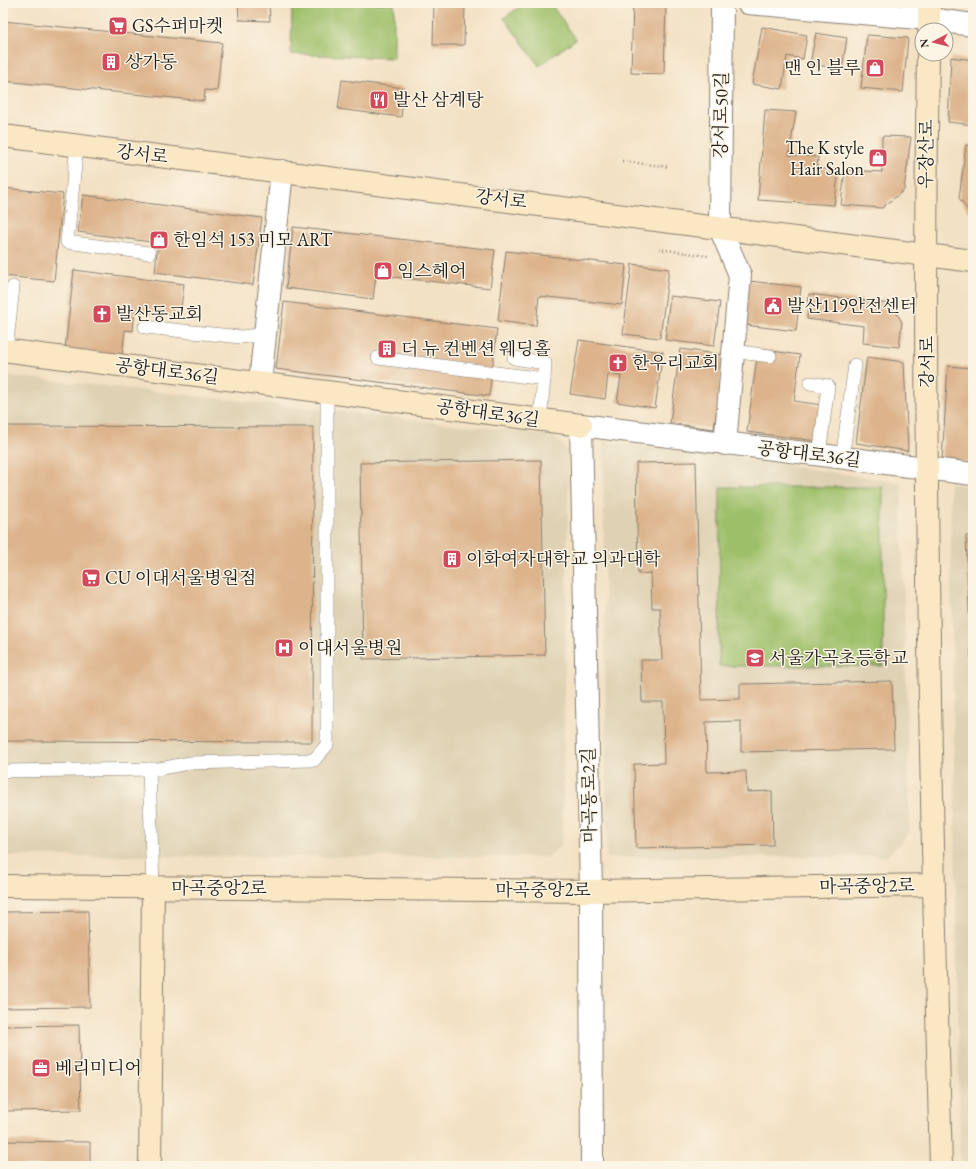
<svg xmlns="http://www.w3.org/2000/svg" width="976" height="1169" viewBox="0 0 976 1169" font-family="'EB Garamond','Noto Serif KR',serif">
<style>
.built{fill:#dfd2b4}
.green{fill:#9dbf69;stroke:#5c6e42}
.building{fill:#dcb38b}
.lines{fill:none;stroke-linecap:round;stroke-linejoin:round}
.lane-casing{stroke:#887e70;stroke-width:14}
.street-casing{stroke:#887e70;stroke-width:24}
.secondary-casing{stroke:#887e70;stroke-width:24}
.path{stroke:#887e70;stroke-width:2.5;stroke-dasharray:1 3;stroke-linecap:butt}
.lane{stroke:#fff;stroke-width:13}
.street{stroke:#fff;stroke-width:22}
.secondary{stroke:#fae7c3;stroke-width:22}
.labels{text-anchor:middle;stroke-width:3;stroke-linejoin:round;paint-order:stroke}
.poi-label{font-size:18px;fill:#1c1c1c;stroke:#fcf5e5;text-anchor:start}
.street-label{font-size:18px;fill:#1c1c1c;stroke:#fcf5e5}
</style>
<rect width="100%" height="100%" fill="#fcf5e5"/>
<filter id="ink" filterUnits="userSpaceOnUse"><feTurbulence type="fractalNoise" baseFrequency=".025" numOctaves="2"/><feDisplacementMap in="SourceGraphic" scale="8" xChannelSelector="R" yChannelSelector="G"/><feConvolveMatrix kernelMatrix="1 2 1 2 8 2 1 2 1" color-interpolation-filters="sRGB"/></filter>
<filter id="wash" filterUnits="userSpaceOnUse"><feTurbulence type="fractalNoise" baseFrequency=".012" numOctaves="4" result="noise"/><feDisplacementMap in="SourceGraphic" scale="16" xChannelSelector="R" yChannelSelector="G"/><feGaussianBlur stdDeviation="0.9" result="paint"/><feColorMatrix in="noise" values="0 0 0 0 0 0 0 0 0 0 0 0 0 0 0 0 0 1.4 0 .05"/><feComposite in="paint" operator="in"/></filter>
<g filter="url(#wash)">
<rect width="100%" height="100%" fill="#f3e1c4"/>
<g class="built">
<path d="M3 375 553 435 569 452 562 844 548 857 3 856Z"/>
<path d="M603 441 748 459 901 483 910 833 887 856 607 858Z"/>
<path d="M950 483 973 487V1166H960Z"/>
</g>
<g class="green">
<path d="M292 3H394V58L291 54Z"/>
<path d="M525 3H550L576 39 539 66 504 18Z"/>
<path d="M720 487H883V666H719Z"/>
</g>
<g id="blocks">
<g class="building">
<path d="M238 3H269L270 21 239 20Z"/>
<path d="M434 3H465L464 45H433Z"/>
<path d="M633 3H666L664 74 631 73Z"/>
<path d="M3 21 222 43 217 91 205 90 204 101 3 81Z"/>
<path d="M762 27 807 35 803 59 787 56 782 89 752 84Z"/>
<path d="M816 33 847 38 842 69 810 64Z"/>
<path d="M867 35 908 38 903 92 861 88Z"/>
<path d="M951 57 973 60V125L948 122Z"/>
<path d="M342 80 404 88 401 117 338 109Z"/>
<path d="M765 110 796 112 789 155 818 157 817 169H839L834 205 758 200Z"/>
<path d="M882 136 911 137 904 190 882 208 841 205 845 170 882 172Z"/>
<path d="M966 145 973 146V213H970L959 198Z"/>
<path d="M3 188 63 194 54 281 3 276Z"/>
<path d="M83 195 262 218 253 285 155 272 158 243 78 232Z"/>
<path d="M293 227 495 250 490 288 376 275 373 299 286 288Z"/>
<path d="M506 251 626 265 622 305 539 296 536 326 498 321Z"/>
<path d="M632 264 669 269 660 338 623 334Z"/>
<path d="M74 270 184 284 180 316 135 311 133 331 125 330 122 356 65 349Z"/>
<path d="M749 281 801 287 796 331 745 325Z"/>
<path d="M809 294 891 304 902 322 899 347 863 343 864 326 807 319Z"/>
<path d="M670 296 720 302 714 346 665 340Z"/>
<path d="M284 302 497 329 489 396 276 369Z"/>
<path d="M579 340 663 352 655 408 617 402 621 376 608 374 605 399 570 394Z"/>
<path d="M680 349 724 355 714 429 670 423Z"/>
<path d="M758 349 800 355 794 401 822 405 817 441 747 432Z"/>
<path d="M867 357 904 362 908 451 856 443Z"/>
<path d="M948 366 973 368V462L942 460Z"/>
<path d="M3 426 313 427 312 742 3 741Z"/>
<path d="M541 460 545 655 363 659 360 463Z"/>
<path d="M696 462 701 700 740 699V684L892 681 894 749 741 752V721L706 722 707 772 746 771 747 792 772 791 773 845 636 848 634 764 664 763 663 702H642L641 660H662L660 608H652L651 573 638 574 636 463Z"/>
<path d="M966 536H973V659H971Z"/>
<path d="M88 911 90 1007 3 1008V912Z"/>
<path d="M79 1025 81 1110 3 1111V1026Z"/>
<path d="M3 1141 90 1142V1166H3Z"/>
</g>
</g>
</g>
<g filter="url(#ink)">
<use href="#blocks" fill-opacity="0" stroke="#887e70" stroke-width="1"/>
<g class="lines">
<defs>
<g id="lane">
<path d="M77 145 67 242 149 253"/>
<path d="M145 327 241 337 265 334"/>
<path d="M6 350 13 287"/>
<path d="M733 351 770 356"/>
<path d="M378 358 544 379 540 420"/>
<path d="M514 358 545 363 544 379"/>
<path d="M810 383 828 386 819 455"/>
<path d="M842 459 855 365"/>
<path d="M149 769 153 888"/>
<path d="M3 771 159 769 189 763 314 760 327 745V391"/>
</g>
<g id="street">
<path d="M722 3 720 228 740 275 725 444"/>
<path d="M748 3 929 19 973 25"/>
<path d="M260 383 282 171"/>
<path d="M592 1166 591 891 581 425 973 474"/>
</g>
<g id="secondary">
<path d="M929 30V3"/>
<path d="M928 54C922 425 931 795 941 1166"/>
<path d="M3 136 973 261"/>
<path d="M3 350 581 425"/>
<path d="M3 886 591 891 933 885"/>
<path d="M150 1166 153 888"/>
</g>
</defs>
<use href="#lane" class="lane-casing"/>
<use href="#street" class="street-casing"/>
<use href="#secondary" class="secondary-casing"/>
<g class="path">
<path d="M622 161 669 167"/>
<path d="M659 249 708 256"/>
</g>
<use href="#lane" class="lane"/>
<use href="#street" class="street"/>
<use href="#secondary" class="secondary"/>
</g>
</g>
<defs>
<symbol id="supermarket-square" viewBox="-11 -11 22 22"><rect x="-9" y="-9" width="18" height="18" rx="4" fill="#d1495b" stroke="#fcf5e5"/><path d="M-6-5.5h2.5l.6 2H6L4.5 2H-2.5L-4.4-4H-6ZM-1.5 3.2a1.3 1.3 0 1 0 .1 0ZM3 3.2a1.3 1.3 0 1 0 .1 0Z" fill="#fff"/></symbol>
<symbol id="building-square" viewBox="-11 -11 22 22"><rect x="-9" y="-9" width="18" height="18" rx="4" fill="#d1495b" stroke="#fcf5e5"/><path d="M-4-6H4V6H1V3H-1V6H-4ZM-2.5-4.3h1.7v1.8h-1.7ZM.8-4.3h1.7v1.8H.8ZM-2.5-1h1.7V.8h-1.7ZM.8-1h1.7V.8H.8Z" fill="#fff"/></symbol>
<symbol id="shop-square" viewBox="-11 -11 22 22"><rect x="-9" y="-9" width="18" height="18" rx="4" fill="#d1495b" stroke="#fcf5e5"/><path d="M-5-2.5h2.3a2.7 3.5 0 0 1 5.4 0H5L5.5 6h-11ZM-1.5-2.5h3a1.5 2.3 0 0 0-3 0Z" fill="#fff"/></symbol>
<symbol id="restaurant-square" viewBox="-11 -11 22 22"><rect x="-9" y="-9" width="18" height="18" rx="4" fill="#d1495b" stroke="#fcf5e5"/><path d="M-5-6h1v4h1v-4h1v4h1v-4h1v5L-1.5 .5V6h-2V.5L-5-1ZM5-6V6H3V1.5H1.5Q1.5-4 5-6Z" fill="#fff"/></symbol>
<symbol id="civic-square" viewBox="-11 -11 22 22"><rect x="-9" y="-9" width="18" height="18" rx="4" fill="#d1495b" stroke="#fcf5e5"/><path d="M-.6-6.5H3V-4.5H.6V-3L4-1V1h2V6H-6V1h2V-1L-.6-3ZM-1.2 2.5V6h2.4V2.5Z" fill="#fff"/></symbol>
<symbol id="church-square" viewBox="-11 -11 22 22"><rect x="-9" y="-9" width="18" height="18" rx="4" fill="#d1495b" stroke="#fcf5e5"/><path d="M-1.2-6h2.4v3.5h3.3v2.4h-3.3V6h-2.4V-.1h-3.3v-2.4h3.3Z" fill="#fff"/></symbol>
<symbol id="hospital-square" viewBox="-11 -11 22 22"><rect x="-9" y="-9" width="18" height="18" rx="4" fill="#d1495b" stroke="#fcf5e5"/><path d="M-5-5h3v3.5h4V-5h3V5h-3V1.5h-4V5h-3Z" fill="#fff"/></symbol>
<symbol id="school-square" viewBox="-11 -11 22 22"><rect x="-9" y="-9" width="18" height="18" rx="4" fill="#d1495b" stroke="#fcf5e5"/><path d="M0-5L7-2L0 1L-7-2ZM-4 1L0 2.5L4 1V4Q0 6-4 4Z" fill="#fff"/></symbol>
<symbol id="office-square" viewBox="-11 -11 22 22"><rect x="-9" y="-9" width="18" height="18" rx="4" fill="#d1495b" stroke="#fcf5e5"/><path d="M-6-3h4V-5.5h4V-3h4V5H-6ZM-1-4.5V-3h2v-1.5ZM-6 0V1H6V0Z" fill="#fff"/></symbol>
</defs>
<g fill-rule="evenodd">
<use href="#supermarket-square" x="107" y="15" width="22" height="22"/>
<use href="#building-square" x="100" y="51" width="22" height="22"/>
<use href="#shop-square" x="864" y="57" width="22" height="22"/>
<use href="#restaurant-square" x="368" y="89" width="22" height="22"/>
<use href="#shop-square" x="867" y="147" width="22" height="22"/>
<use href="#shop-square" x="148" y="229" width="22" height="22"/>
<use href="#shop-square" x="372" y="260" width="22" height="22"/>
<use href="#civic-square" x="762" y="295" width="22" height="22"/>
<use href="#church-square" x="91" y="303" width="22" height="22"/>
<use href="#building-square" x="376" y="338" width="22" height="22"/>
<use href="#church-square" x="607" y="352" width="22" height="22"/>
<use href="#building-square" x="441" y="548" width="22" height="22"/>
<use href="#supermarket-square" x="80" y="567" width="22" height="22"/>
<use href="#hospital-square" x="273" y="637" width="22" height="22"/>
<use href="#school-square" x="744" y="647" width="22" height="22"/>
<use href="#office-square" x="30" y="1057" width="22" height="22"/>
</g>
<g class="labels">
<g class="poi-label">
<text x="132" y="32">GS수퍼마켓</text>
<text x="125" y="68">상가동</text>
<text x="861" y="74" text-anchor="end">맨 인 블루</text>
<text x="393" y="106">발산 삼계탕</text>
<text x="864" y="154" text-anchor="end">The K style<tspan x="864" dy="21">Hair Salon</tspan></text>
<text x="173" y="246">한임석 153 미모 ART</text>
<text x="397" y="277">임스헤어</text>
<text x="787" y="312">발산119안전센터</text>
<text x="116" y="320">발산동교회</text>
<text x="401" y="355">더 뉴 컨벤션 웨딩홀</text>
<text x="632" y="369">한우리교회</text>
<text x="466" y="565">이화여자대학교 의과대학</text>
<text x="105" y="584">CU 이대서울병원점</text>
<text x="298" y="654">이대서울병원</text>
<text x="769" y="664">서울가곡초등학교</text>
<text x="55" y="1074">베리미디어</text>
</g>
<g class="street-label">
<text transform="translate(721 115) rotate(-89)" y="6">강서로50길</text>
<text transform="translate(142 154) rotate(7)" y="6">강서로</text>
<text transform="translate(926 154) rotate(-89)" y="6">우장산로</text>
<text transform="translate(501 199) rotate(7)" y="6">강서로</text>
<text transform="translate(927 362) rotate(-90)" y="6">강서로</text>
<text transform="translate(167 371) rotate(7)" y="6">공항대로36길</text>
<text transform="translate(488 413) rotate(8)" y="6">공항대로36길</text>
<text transform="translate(809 454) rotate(7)" y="6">공항대로36길</text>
<text transform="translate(589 795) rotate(-91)" y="6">마곡동로2길</text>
<text transform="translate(867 886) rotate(-1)" y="6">마곡중앙2로</text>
<text x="219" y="894">마곡중앙2로</text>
<text x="543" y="896">마곡중앙2로</text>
</g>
</g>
<rect width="976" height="1169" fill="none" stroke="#fcf5e5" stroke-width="16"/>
<g transform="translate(934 42) rotate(263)"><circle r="19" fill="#fcf5e5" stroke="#a29e95"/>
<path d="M0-3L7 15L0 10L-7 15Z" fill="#d1495b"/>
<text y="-6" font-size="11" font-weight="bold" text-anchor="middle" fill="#1c1c1c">N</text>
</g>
</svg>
